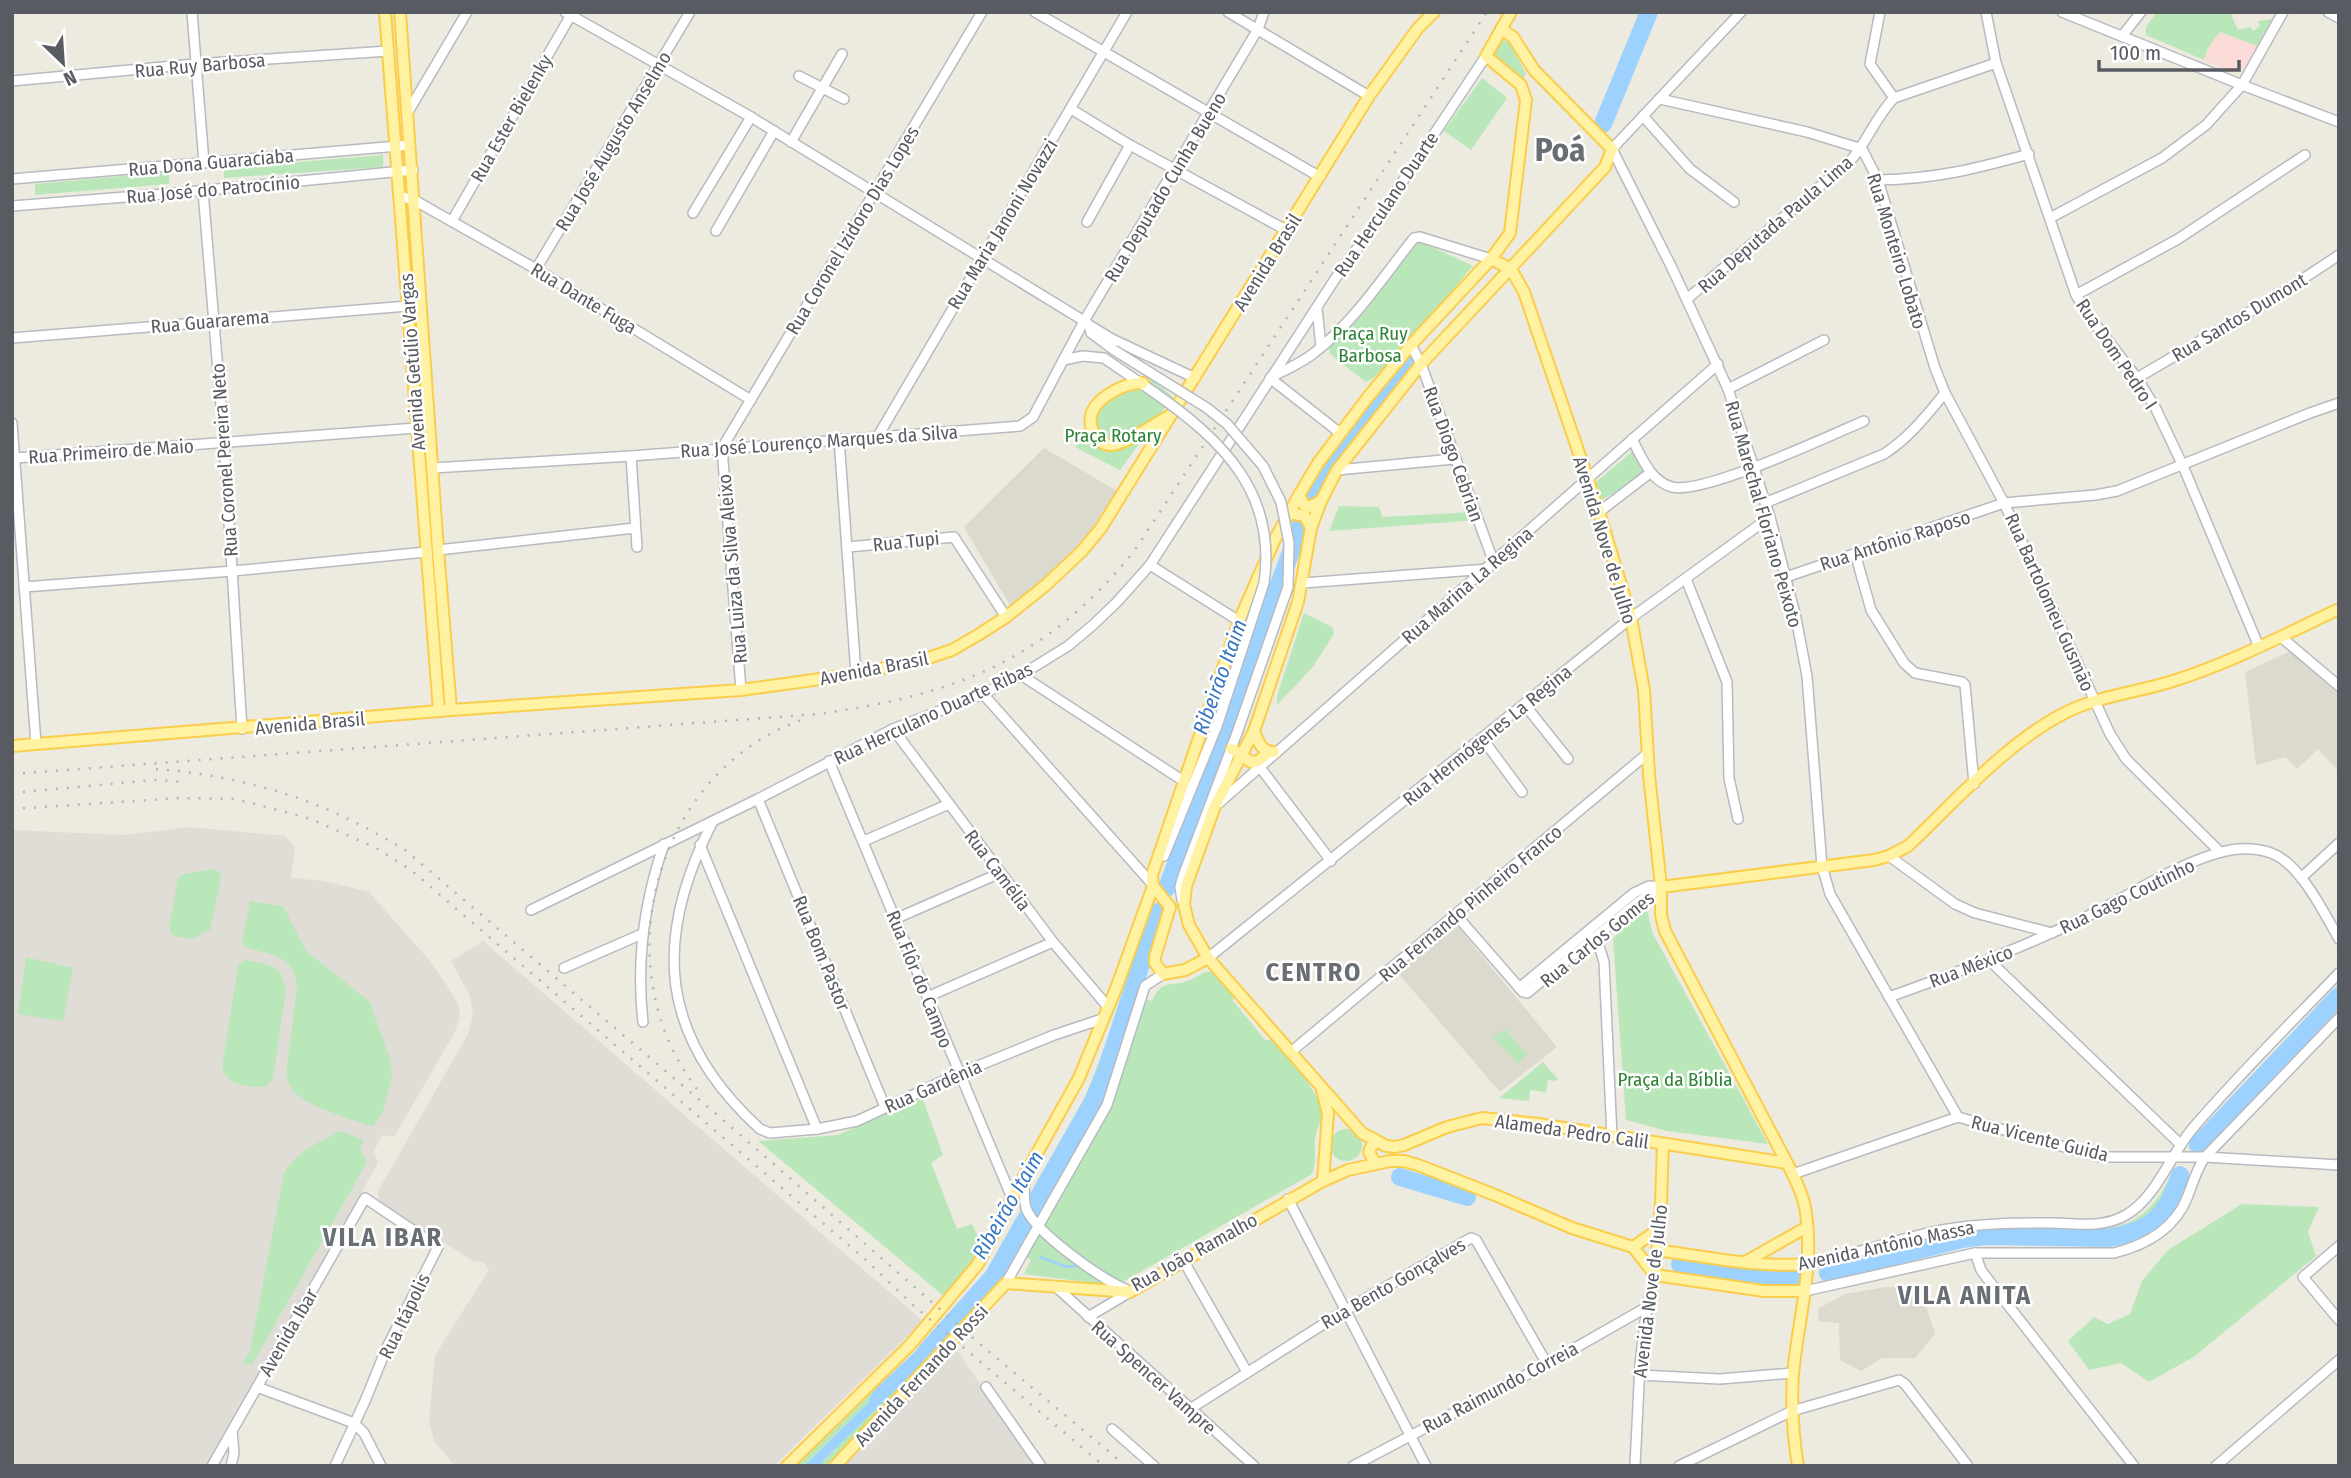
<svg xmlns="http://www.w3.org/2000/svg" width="2351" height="1478" viewBox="0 0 2351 1478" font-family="'Fira Sans Condensed',sans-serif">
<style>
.industrial{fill:#e0ddd7}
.education{fill:#dcd9ce}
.medical{fill:#fcdcd8}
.green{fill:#b9e7ba}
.water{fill:#9dd2ff}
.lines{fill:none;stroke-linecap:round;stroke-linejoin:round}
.stream{stroke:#9dd2ff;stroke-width:2.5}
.river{stroke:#9dd2ff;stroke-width:18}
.minor-casing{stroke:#b7bac0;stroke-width:12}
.major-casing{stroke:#facd4b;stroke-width:14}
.minor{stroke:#fff;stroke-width:9}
.major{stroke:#fff2a2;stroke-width:10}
.rail{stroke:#b3b4b5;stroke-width:2.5;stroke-dasharray:2 9;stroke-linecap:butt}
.minor-bridge-casing{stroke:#b7bac0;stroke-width:12;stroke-linecap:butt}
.minor-bridge{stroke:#fff;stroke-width:9}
.labels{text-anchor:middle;stroke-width:5;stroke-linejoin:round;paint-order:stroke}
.street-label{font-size:19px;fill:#585c62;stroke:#fff}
.park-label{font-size:19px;fill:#2e8334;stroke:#fff}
.water-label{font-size:21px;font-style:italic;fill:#3677c0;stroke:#fff}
.district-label{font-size:26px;font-weight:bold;letter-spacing:2px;fill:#696e74;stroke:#fff}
.town-label{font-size:33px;font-weight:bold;fill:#696e74;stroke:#fff}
</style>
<rect width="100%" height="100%" fill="#edeadf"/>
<g class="industrial">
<path d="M189 827 285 836 295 847 291 878 324 881 369 892 429 960 448 987 458 1004 460 1016 455 1032 394 1137 382 1135 374 1151 378 1163 206 1466H12V830L124 835Z"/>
<path d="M483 941 923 1321 774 1466H455L434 1441 429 1420 435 1355 489 1270 483 1262 473 1261 379 1202 378 1191 468 1034 473 1015 470 996 451 961Z"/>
<path d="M957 1350 1036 1466H843Z"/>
</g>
<g class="education">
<path d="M1044 448 1117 491 1087 536 1069 556 1011 607 964 527Z"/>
<path d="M2291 651 2339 693V772L2318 749 2297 769 2286 757 2256 765 2245 672Z"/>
<path d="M1457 926 1557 1047 1500 1092 1398 973Z"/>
<path d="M1886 1287 1920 1288 1935 1334 1915 1358H1882L1861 1371 1840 1360 1839 1323 1818 1321 1819 1308 1846 1294Z"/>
</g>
<path class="medical" d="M2220 32 2257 46 2247 65 2240 71 2234 73 2204 60 2208 48Z"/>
<g class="green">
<path d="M2157 12H2230L2238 30 2250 27 2253 31 2260 26 2258 21 2272 19 2257 46 2220 32 2208 48 2204 60 2146 35V27Z"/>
<path d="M1504 40 1509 42 1526 74 1521 83 1493 53 1498 43Z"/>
<path d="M1482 78 1507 98 1471 150 1444 131Z"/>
<path d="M383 155V167L224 178V168Z"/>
<path d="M169 172V184L35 195V184Z"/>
<path d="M1419 241 1473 266C1455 286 1384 377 1366 382L1330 354 1329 348 1377 295Z"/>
<path d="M1128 377 1154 381 1173 397 1120 470 1075 447 1094 416Z"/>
<path d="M1634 450 1646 474 1602 500 1596 482Z"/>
<path d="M1339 506 1379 507 1382 517 1474 512 1478 520 1329 531Z"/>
<path d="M1304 613 1332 627 1334 634 1312 668 1277 705V696Z"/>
<path d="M214 869 220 873 221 877 210 930 193 939 173 936 169 927 178 878 184 874Z"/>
<path d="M250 901 283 906 306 951 370 1002 391 1062 392 1078 383 1111 373 1127C353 1120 310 1107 296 1094 290 1088 288 1082 286 1074L297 986C293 953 270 956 245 947L242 943Z"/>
<path d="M1647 910 1653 934 1768 1144 1667 1131 1626 1120 1613 939 1623 928Z"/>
<path d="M26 957 73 968 63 1021 18 1014Z"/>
<path d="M245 960C267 964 282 964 286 990L273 1079 266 1087C249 1087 227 1086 222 1068L238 966Z"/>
<path d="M1205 972H1214L1232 987 1233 1001 1265 1040H1278L1291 1055 1323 1107C1324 1119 1316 1128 1315 1140 1314 1153 1317 1162 1312 1174L1116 1286 1024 1274 1031 1260 1017 1253 1103 1108 1140 998 1152 1001C1160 982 1166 986 1184 982 1191 980 1198 976 1205 972Z"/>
<path d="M2339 985V1008L2206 1147 2187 1148Z"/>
<path d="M1126 989 1130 990 1091 1098 994 1264 991 1263 1084 1101Z"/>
<path d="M1505 1029 1527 1055 1518 1064 1493 1037Z"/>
<path d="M1543 1062 1558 1079 1555 1081 1548 1080 1546 1092 1530 1090 1529 1101 1499 1098Z"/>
<path d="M922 1097 943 1155 931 1163 957 1229 972 1224 983 1247 970 1268 945 1297 758 1141 838 1135Z"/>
<circle cx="1346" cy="1145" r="16"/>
<path d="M340 1131 364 1140 360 1150 367 1162 252 1365 242 1364 250 1351 284 1173C297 1151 318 1143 340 1131Z"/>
<path d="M2173 1170 2189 1172C2184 1187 2179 1203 2168 1215 2160 1224 2150 1233 2139 1238 2093 1255 2019 1238 1968 1244L1823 1281 1825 1267 1964 1232C1995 1229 2025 1230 2056 1231 2115 1231 2147 1230 2173 1170Z"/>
<path d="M2242 1204 2319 1207 2308 1232 2316 1256 2195 1356 2149 1382 2121 1363 2089 1370 2068 1341 2094 1317 2108 1324 2130 1314 2142 1281 2168 1250Z"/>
<path d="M1680 1259 1741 1270 1800 1274 1798 1280 1740 1278 1678 1267Z"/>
<path d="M908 1379 878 1414 827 1466H818L878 1405Z"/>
<path d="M873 1391 867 1404 804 1466H797Z"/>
</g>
<path class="water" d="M936 1332 945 1341C904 1383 860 1423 818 1466H804L867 1404 873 1391Z"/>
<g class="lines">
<path class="stream" d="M1040 1257 1067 1267 1080 1265"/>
<g class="river">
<path d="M1603 124 1649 12"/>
<path d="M1313 495 1331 466 1414 361"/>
<path d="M1167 888 1302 522"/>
<path d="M2198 1145 2339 996"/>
<path d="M1400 1177 1467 1197"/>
<path d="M1680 1264 1759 1276 1797 1275"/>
<path d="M1828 1273 1962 1239 1985 1236 2107 1238C2150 1232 2167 1216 2180 1175"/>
<path d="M925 1353 993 1277 1092 1103 1105 1074 1158 912"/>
</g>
<defs>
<g id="minor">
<path d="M192 12 204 163"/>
<path d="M565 12 751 117 1084 321 1089 325 1091 333 1114 350"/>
<path d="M1035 12 1320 177"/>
<path d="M1228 12 1369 96"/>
<path d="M1741 12 1612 149 1672 268 1728 389 1770 517 1796 618 1807 676 1822 866 1830 894 1958 1117"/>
<path d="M1880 12 1870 64 1894 98"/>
<path d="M1986 12 1996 63 2076 295 2092 320 2137 378 2155 407 2183 466 2259 647"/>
<path d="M2062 12 2242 85 2339 122"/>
<path d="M2328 12 2339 18"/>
<path d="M2122 36 2141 12"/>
<path d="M799 76 844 99"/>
<path d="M12 81 195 64 389 51"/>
<path d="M1660 99 1807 132 1862 149 1878 180 1935 368 1945 393 2004 503 2110 734 2126 759 2220 852"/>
<path d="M1071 109 1130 145 1286 230"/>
<path d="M408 112 467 12"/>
<path d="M1643 116 1690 169 1734 202"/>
<path d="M791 142 842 54"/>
<path d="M12 179 410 145"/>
<path d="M1878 180C1935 179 1975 169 2029 154"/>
<path d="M203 191 224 442 242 729"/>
<path d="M399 196 414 200 536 269 751 400"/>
<path d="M12 206 176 193 413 170"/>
<path d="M693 213 751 117"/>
<path d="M2050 218 2162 158 2206 125 2242 85 2283 12"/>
<path d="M452 221 571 15"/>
<path d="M1087 222 1130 145"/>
<path d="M716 231 774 131"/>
<path d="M536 269 690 12"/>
<path d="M2076 295 2178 239 2305 155"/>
<path d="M1687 299 1851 160C1868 141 1876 116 1894 98L1996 63"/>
<path d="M1317 308 1321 347"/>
<path d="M1089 325 1112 339 1195 378"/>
<path d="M12 338 408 306"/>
<path d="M1411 345 1421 364 1494 563"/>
<path d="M1063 360 1083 356 1104 358 1155 393"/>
<path d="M1272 377C1286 369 1302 363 1314 353 1354 322 1383 277 1414 238L1420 237 1491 259"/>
<path d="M1270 378 1340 433"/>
<path d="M2137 378 2277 296 2339 255"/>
<path d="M1728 389 1824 340"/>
<path d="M12 423 36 744"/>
<path d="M878 436 1127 12"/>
<path d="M839 439 856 674"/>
<path d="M1632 439C1641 456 1650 481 1672 487 1703 495 1829 436 1864 421"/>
<path d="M631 456 637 547"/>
<path d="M15 458 416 428"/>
<path d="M433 468 631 456 1020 426 1033 417 1084 321 1258 29 1264 12"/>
<path d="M1337 470 1454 459"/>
<path d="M1765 503 1884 454C1909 438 1926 416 1945 393"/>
<path d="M1599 512 1650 473"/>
<path d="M848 547 954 537 1006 617"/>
<path d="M438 550 635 528"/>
<path d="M1855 553 1871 610 1904 663 1915 673 1962 682 1965 685 1974 784"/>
<path d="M1150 565 1239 621"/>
<path d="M1786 577 2004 503 2095 495 2117 491 2310 413 2339 403"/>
<path d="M1686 579 1727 682 1729 778 1738 819"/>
<path d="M1303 583 1488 569"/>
<path d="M24 587 233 571 426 552"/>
<path d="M2281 637 2339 686"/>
<path d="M1021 675 1185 782"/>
<path d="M741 690 722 448 982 12"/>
<path d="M983 694 1153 885"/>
<path d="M1525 705 1568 759"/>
<path d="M893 729 1053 942 1108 1007"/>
<path d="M1482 738 1522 792"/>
<path d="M829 761 1012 1198"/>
<path d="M1259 766 1331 861"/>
<path d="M758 799 885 1107"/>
<path d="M1219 803 1718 364"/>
<path d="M713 821C652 940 659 1037 760 1129L770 1133 817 1129 857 1121 958 1074 1054 1035 1102 1019"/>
<path d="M864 841 949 804"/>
<path d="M700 845 817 1129"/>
<path d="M1164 856 1217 726"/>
<path d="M1889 856 1955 904 1975 913 2052 933"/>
<path d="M2301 878 2339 843"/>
<path d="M1182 900 1180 887 1183 876 1237 733"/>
<path d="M531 910 758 799 893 729 983 694 1021 675 1068 646 1093 625 1117 602 1150 565 1335 279 1367 235 1486 56"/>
<path d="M1456 915 1523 992 1527 993 1637 903 1661 887"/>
<path d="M895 919 1000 873"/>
<path d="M1587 932 1600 949 1604 962 1612 1137"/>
<path d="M1208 958 1631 618 1770 517"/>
<path d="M1990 961 2180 1144"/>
<path d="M564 968 642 934"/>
<path d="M1519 988 1634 893 1649 886 1661 887"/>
<path d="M927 997 1053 942"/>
<path d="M1889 997C1957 973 2024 947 2090 915 2132 894 2173 866 2218 853 2235 848 2254 847 2271 853 2300 863 2324 913 2339 939"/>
<path d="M643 1022C636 960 644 902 664 844"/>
<path d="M1292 1051 1647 754"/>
<path d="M1793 1174 1958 1117 2100 1157H2205L2339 1165"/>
<path d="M1024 1175C1025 1185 1023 1198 1026 1208 1034 1232 1102 1279 1125 1289"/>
<path d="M1288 1199 1426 1466"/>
<path d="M2339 1246 2303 1277 2339 1320"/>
<path d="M1975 1253 1981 1270 1990 1282 2134 1466"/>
<path d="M1183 1260 1247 1372"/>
<path d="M1808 1264C1853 1255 1897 1239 1942 1230 1979 1223 2015 1223 2053 1223 2077 1224 2104 1228 2126 1215 2157 1197 2170 1155 2193 1128 2239 1074 2290 1024 2339 973"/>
<path d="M1006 1283 1107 1105 1145 986 1163 974"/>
<path d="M1055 1286 1254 1466"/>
<path d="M1805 1291 1975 1253H2114C2146 1245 2174 1230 2187 1198 2193 1183 2196 1170 2205 1157L2339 1018"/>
<path d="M1088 1317 1130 1292"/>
<path d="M1639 1375 1720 1379 1793 1373"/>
<path d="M257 1387 354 1423 364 1433 381 1466"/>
<path d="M986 1387 1041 1466"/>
<path d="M1190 1409 1344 1311 1471 1238 1476 1240 1547 1364"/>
<path d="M1112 1429 1154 1466"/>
<path d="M212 1466 365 1198 438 1247 387 1347 365 1401 335 1466"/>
<path d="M231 1466 234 1453 232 1431"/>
<path d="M1353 1466 1547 1364 1647 1307"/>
<path d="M1635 1466 1640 1364 1647 1307 1655 1275"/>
<path d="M1679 1466 1792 1411 1899 1380 1905 1384 1968 1466"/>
<path d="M2216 1466 2339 1360"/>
</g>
<g id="major">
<path d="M385 12 439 711"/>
<path d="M400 12 438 550 451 710"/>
<path d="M1501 29 1513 37 1534 70 1612 149 1605 167 1421 364 1337 470 1321 501 1311 528 1298 602 1254 731 1215 806 1186 886 1184 905 1189 925 1208 958 1362 1133 1386 1146 1395 1147 1404 1145 1447 1127 1482 1118 1539 1124 1787 1163"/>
<path d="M1491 259 1511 269 1524 292 1599 512 1631 618 1644 690 1649 775 1661 887V915L1665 931 1787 1163C1795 1178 1804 1196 1806 1213 1814 1267 1798 1321 1793 1374 1791 1405 1793 1436 1798 1466"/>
<path d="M1143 383C1126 382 1099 396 1092 412 1087 425 1096 446 1112 445 1128 443 1156 423 1171 415"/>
<path d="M1299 495 1304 505 1309 507 1321 501"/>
<path d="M1289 513 1305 516 1311 528"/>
<path d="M1254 731C1258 741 1261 752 1274 752"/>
<path d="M12 746 451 710 741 690 856 674 922 660 952 650 978 635 1006 617 1046 585 1082 551 1101 528 1369 96 1418 28 1434 12"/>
<path d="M1232 749 1251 762 1258 761 1269 752"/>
<path d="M1153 886 1170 907 1155 957V963L1163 974 1185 970 1208 958"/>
<path d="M1661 887 1874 860 1889 856 1908 846C1952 804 2007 743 2061 715 2095 696 2136 693 2173 681 2230 663 2284 635 2339 609"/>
<path d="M1322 1090 1328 1113 1323 1181"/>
<path d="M1375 1163 1369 1152 1372 1145 1377 1142"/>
<path d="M1633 1247 1659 1229"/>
<path d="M1657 1250C1707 1257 1758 1268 1808 1264"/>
<path d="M1745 1262 1807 1227"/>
<path d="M1655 1275 1661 1203 1663 1144"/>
<path d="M787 1466 910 1345 978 1264 1012 1198 1079 1078 1117 986 1153 886 1152 875 1239 621 1275 539 1299 495 1318 463 1368 397 1411 345 1491 259 1510 233 1526 100 1521 85 1486 56 1511 12"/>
<path d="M835 1466 1006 1283 1130 1292 1323 1181 1348 1170 1390 1161H1404L1418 1165 1495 1195 1572 1228 1633 1247 1655 1275 1764 1291H1805"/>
</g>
</defs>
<use href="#minor" class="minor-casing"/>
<use href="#major" class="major-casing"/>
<use href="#minor" class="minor"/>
<use href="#major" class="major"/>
<g class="rail">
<path d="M156 769C222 774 293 791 352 821 370 829 387 840 404 849L722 1119 981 1345 1126 1466"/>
<path d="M12 774 818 714C955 695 1046 661 1135 550L1487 12"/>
<path d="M12 793 155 780 184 782"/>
<path d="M12 809 180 798 236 799 311 819 376 848 411 870 866 1260 913 1305 1104 1466"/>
<path d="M697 1089C603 967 654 773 801 720"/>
</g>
<defs>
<g id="minor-bridge">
<path d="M1114 350 1207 408 1227 424 1263 466 1281 502 1289 543 1288 587 1237 733"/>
<path d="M1155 393C1223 441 1277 493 1264 583L1217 726"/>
</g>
</defs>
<use href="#minor-bridge" class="minor-bridge-casing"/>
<use href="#minor-bridge" class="minor-bridge"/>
</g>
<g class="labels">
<g class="street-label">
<text transform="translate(200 65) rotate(-5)" y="7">Rua Ruy Barbosa</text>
<text transform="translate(511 118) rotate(-60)" y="7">Rua Ester Bielenky</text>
<text transform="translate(613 141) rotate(-59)" y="7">Rua José Augusto Anselmo</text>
<text transform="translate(211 162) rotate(-5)" y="7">Rua Dona Guaraciaba</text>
<text transform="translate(1165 187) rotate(-59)" y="7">Rua Deputado Cunha Bueno</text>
<text transform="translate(213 189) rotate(-5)" y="7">Rua José do Patrocínio</text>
<text transform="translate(1386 204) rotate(-56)" y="7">Rua Herculano Duarte</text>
<text transform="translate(1002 224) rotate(-59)" y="7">Rua Maria Janoni Novazzi</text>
<text transform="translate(1775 224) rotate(-41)" y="7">Rua Deputada Paula Lima</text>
<text transform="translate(852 230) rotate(-59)" y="7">Rua Coronel Izidoro Dias Lopes</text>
<text transform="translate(1897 251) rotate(73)" y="7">Rua Monteiro Lobato</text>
<text transform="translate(1267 262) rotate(-58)" y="7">Avenida Brasil</text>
<text transform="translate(584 298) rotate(31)" y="7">Rua Dante Fuga</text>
<text transform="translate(2239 317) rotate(-31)" y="7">Rua Santos Dumont</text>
<text transform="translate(210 321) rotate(-5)" y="7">Rua Guararema</text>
<text transform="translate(2117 354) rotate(56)" y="7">Rua Dom Pedro I</text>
<text transform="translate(412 362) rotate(-94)" y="7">Avenida Getúlio Vargas</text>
<text transform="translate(819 441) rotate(-4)" y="7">Rua José Lourenço Marques da Silva</text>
<text transform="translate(111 451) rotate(-4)" y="7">Rua Primeiro de Maio</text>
<text transform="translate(1454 454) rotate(70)" y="7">Rua Diogo Cebrian</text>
<text transform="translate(224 460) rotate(-94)" y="7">Rua Coronel Pereira Neto</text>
<text transform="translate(1764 514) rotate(74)" y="7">Rua Marechal Floriano Peixoto</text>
<text transform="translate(1605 540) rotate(73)" y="7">Avenida Nove de Julho</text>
<text transform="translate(1895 540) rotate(-18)" y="7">Rua Antônio Raposo</text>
<text transform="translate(906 541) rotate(-6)" y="7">Rua Tupi</text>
<text transform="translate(732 569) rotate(-95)" y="7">Rua Luiza da Silva Aleixo</text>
<text transform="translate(1467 585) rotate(-41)" y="7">Rua Marina La Regina</text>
<text transform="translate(2050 602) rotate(66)" y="7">Rua Bartolomeu Gusmão</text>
<text transform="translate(874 668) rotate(-11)" y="7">Avenida Brasil</text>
<text transform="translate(933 713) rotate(-25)" y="7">Rua Herculano Duarte Ribas</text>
<text transform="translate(310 723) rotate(-5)" y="7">Avenida Brasil</text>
<text transform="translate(1487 735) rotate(-39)" y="7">Rua Hermógenes La Regina</text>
<text transform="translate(998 870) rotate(53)" y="7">Rua Camélia</text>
<text transform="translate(2127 896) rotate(-26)" y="7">Rua Gago Coutinho</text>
<text transform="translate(1470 903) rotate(-40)" y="7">Rua Fernando Pinheiro Franco</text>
<text transform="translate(1597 939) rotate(-39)" y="7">Rua Carlos Gomes</text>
<text transform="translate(822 953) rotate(68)" y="7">Rua Bom Pastor</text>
<text transform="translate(1971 966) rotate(-21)" y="7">Rua México</text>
<text transform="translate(920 979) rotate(68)" y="7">Rua Flôr do Campo</text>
<text transform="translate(933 1086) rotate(-24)" y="7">Rua Gardênia</text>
<text transform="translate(1572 1131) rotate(8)" y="7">Alameda Pedro Calil</text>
<text transform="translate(2040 1138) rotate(14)" y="7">Rua Vicente Guida</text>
<text transform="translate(1886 1245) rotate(-12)" y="7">Avenida Antônio Massa</text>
<text transform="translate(1194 1252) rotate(-29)" y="7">Rua João Ramalho</text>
<text transform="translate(1393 1283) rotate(-30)" y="7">Rua Bento Gonçalves</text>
<text transform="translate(1650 1291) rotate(-83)" y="7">Avenida Nove de Julho</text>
<text transform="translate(404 1316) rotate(-64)" y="7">Rua Itápolis</text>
<text transform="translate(288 1332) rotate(-60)" y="7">Avenida Ibar</text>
<text transform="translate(921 1375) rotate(-47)" y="7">Avenida Fernando Rossi</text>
<text transform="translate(1154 1377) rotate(42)" y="7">Rua Spencer Vampre</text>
<text transform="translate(1500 1387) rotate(-28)" y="7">Rua Raimundo Correia</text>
</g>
<g class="park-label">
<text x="1370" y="340">Praça Ruy<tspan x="1370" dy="22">Barbosa</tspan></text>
<text x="1113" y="442">Praça Rotary</text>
<text x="1675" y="1086">Praça da Bíblia</text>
</g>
<g class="water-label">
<text transform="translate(1220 677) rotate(-70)" y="7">Ribeirão Itaim</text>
<text transform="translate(1008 1205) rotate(-60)" y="7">Ribeirão Itaim</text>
</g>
<g class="district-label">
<text x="1314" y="981">CENTRO</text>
<text x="383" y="1246">VILA IBAR</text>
<text x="1965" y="1304">VILA ANITA</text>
</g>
<g class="town-label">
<text x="1560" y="161">Poá</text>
</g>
</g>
<rect width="2351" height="1478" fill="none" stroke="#585c62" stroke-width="28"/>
<g transform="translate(63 63) rotate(155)" stroke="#ffffff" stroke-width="5" paint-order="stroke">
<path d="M0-5L12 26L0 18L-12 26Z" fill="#585c62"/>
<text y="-10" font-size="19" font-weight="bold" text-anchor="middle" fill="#585c62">N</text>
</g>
<path d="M2099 60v10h140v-10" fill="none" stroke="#585c62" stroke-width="3.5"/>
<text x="2110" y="60" font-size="21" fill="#585c62" stroke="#ffffff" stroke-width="5" paint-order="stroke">100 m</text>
</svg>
